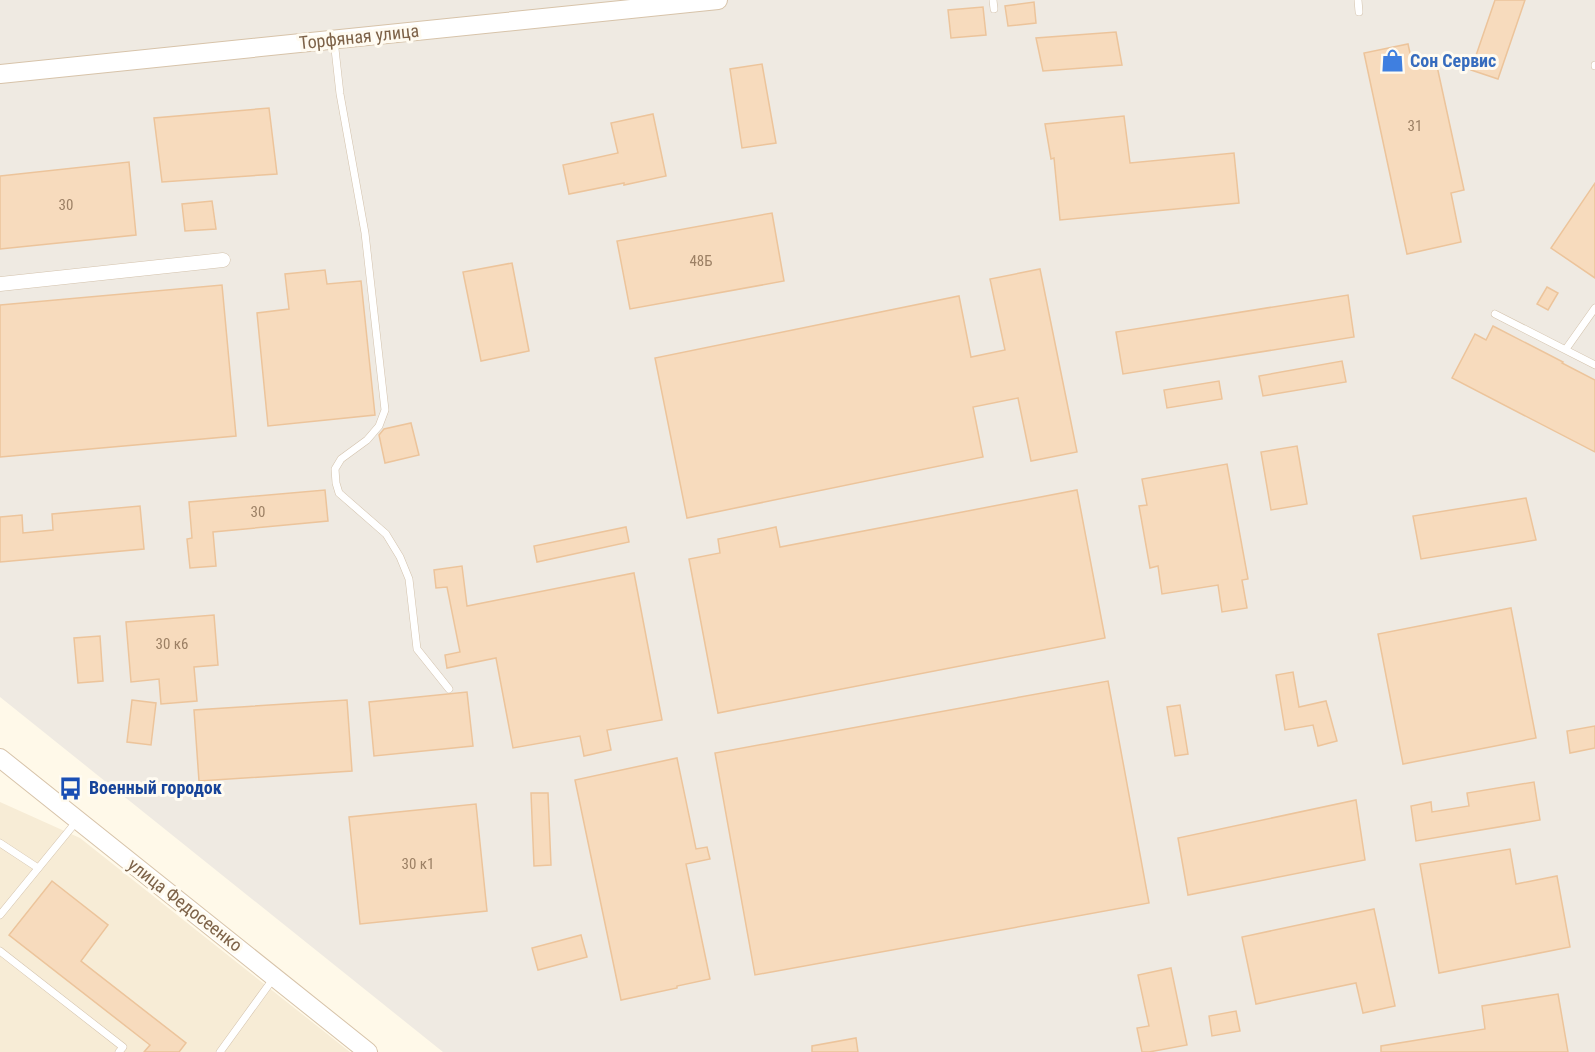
<svg xmlns="http://www.w3.org/2000/svg" width="1595" height="1052" viewBox="0 0 1595 1052" font-family="'Roboto Condensed',sans-serif">
<style>
.residential{fill:#f7ecd6}
.industrial{fill:#efeae2}
.building{fill:#f7dbbd;stroke:#ecc49b;stroke-width:1.5}
.lines{fill:none;stroke-linecap:round;stroke-linejoin:round}
.lane-casing{stroke:#d3c2ac;stroke-width:8}
.street-casing{stroke:#d3c2ac;stroke-width:15}
.secondary-casing{stroke:#d7c3a9;stroke-width:20}
.lane{stroke:#fff;stroke-width:7}
.street{stroke:#fff;stroke-width:14}
.secondary{stroke:#fff;stroke-width:18}
.labels{text-anchor:middle;stroke-width:6;stroke-linejoin:round;paint-order:stroke}
.number-label{font-size:15px;fill:#9c8065}
.street-label{font-size:18px;fill:#7d6248;stroke:#fffbf1}
.shop-label{font-size:18px;font-weight:bold;fill:#366cbe;stroke:#fffbf1;text-anchor:start}
.transit-label{font-size:18px;font-weight:bold;fill:#164399;stroke:#fffbf1;text-anchor:start}
</style>
<rect width="100%" height="100%" fill="#fff9e9"/>
<path class="residential" d="M0 802 80 838 350 1052H0Z"/>
<path class="industrial" d="M0 0H1595V1052H443L0 697Z"/>
<g class="building">
<path d="M1495 0H1525L1498 79 1471 70Z"/>
<path d="M1034 2 1036 23 1008 26 1005 6Z"/>
<path d="M983 7 986 35 951 38 948 10Z"/>
<path d="M1116 32 1122 65 1043 71 1036 38Z"/>
<path d="M1408 44 1412 62 1435 57 1464 190 1451 193 1461 242 1407 254 1364 53Z"/>
<path d="M762 64 776 143 742 148 730 69Z"/>
<path d="M269 108 277 174 162 182 154 118Z"/>
<path d="M653 114 666 176 624 185V183L569 194 563 165 618 153 611 123Z"/>
<path d="M1124 116 1130 163 1234 153 1239 203 1060 220 1054 158 1051 159 1045 124Z"/>
<path d="M129 162 136 235 0 249V176Z"/>
<path d="M1595 183V278L1551 248Z"/>
<path d="M212 201 216 229 185 231 182 204Z"/>
<path d="M772 213 784 281 630 309 617 241Z"/>
<path d="M512 263 529 351 481 361 463 272Z"/>
<path d="M1040 269 1077 452 1031 461 1018 398 973 407 983 457 687 518 655 358 959 296 971 357 1005 350 990 279Z"/>
<path d="M325 270 327 284 361 281 375 415 268 426 257 313 289 309 285 274Z"/>
<path d="M222 285 236 436 0 457V305Z"/>
<path d="M1547 287 1558 293 1548 310 1537 304Z"/>
<path d="M1348 295 1354 337 1123 374 1116 332Z"/>
<path d="M1493 326 1563 362 1562 363 1595 380V452L1452 378 1475 334 1486 340Z"/>
<path d="M1342 361 1346 382 1263 396 1259 376Z"/>
<path d="M1219 381 1222 399 1167 408 1164 390Z"/>
<path d="M411 423 419 455 385 463 379 435 384 429Z"/>
<path d="M1297 446 1307 504 1271 510 1261 452Z"/>
<path d="M1227 464 1248 579 1242 580 1247 608 1222 612 1218 585 1162 594 1158 566 1150 568 1139 506 1147 505 1142 479Z"/>
<path d="M325 490 328 521 213 532 216 566 190 568 187 539 192 538 189 502Z"/>
<path d="M1077 490 1105 638 718 713 689 559 720 553 718 539 776 527 780 547Z"/>
<path d="M1526 498 1536 540 1421 559 1413 516Z"/>
<path d="M140 506 144 549 0 562V517L22 515 23 533 53 530 52 514Z"/>
<path d="M626 527 629 542 537 562 534 546Z"/>
<path d="M462 566 467 606 634 573 662 720 607 730 611 750 584 756 580 736 513 748 496 658 447 668 445 655 460 652 447 587 436 588 434 570Z"/>
<path d="M1511 608 1536 738 1403 764 1378 634Z"/>
<path d="M214 615 218 665 194 667 197 701 161 704 159 679 131 682 126 622Z"/>
<path d="M100 636 103 681 78 683 74 638Z"/>
<path d="M1293 672 1299 707 1326 701 1337 741 1318 746 1313 725 1285 730 1276 675Z"/>
<path d="M1108 681 1149 903 755 975 715 753Z"/>
<path d="M467 692 473 746 374 756 369 702Z"/>
<path d="M132 700 156 703 151 745 127 742Z"/>
<path d="M347 700 352 771 199 781 194 710Z"/>
<path d="M1180 705 1188 754 1175 756 1167 707Z"/>
<path d="M1595 726V748L1570 753 1567 731Z"/>
<path d="M677 758 696 849 707 847 710 859 686 864 710 979 677 986V988L621 1000 575 780Z"/>
<path d="M1534 782 1540 820 1416 841 1411 806 1431 802 1432 812 1469 806 1467 793Z"/>
<path d="M531 793H548L551 865 534 866Z"/>
<path d="M1356 800 1365 860 1188 895 1178 838Z"/>
<path d="M476 804 487 911 360 924 349 817Z"/>
<path d="M1510 849 1516 884 1557 876 1570 947 1439 973 1420 864Z"/>
<path d="M52 881 108 925 81 961 186 1043 179 1052H144L150 1045 9 935Z"/>
<path d="M1374 909 1395 1006 1363 1013 1356 983 1256 1004 1242 937Z"/>
<path d="M581 935 587 957 538 970 532 948Z"/>
<path d="M1171 968 1187 1045 1149 1052H1142L1137 1028 1149 1026 1138 975Z"/>
<path d="M1558 994 1568 1052H1381V1046L1485 1029 1482 1006Z"/>
<path d="M1236 1011 1240 1031 1212 1036 1209 1016Z"/>
<path d="M856 1038 858 1052H812V1046Z"/>
</g>
<g class="lines">
<defs>
<g id="lane">
<path d="M993 0 994 9"/>
<path d="M1358 0 1359 12"/>
<path d="M334 40 340 94 365 233 385 410 379 426 367 440 341 459 335 469 336 483 339 493 386 534 400 557 409 579 417 649 449 689"/>
<path d="M1595 66V65"/>
<path d="M1495 314 1595 365"/>
<path d="M1566 349 1595 308"/>
<path d="M0 843 38 868"/>
<path d="M0 915 76 822"/>
<path d="M0 951 123 1047 119 1052"/>
<path d="M220 1052 273 979"/>
</g>
<path id="street" d="M0 284 223 260"/>
<g id="secondary">
<path d="M0 74 718 0"/>
<path d="M0 758 368 1052"/>
</g>
</defs>
<use href="#lane" class="lane-casing"/>
<use href="#street" class="street-casing"/>
<use href="#secondary" class="secondary-casing"/>
<use href="#lane" class="lane"/>
<use href="#street" class="street"/>
<use href="#secondary" class="secondary"/>
</g>
<defs>
<symbol id="shop-bare" viewBox="-9 -9 18 18"><path d="M-5-2.5h2.3a2.7 3.5 0 0 1 5.4 0H5L5.5 6h-11ZM-1.5-2.5h3a1.5 2.3 0 0 0-3 0Z" fill="#3f7fe0" stroke="#fffbf1" stroke-width="2.5" paint-order="stroke"/></symbol>
<symbol id="bus-bare" viewBox="-9 -9 18 18"><path d="M-5-6H5V4H4V6H2V4H-2V6H-4V4H-5ZM-3.5-4V0h7V-4ZM-3.5 1.2v1.5H-2V1.2ZM2 1.2v1.5H3.5V1.2Z" fill="#1a4fb4" stroke="#fffbf1" stroke-width="2.5" paint-order="stroke"/></symbol>
</defs>
<g fill-rule="evenodd">
<use href="#shop-bare" x="1376" y="44" width="33" height="33"/>
<use href="#bus-bare" x="54" y="772" width="33" height="33"/>
</g>
<g class="labels">
<g class="number-label">
<text x="1415" y="131">31</text>
<text x="66" y="210">30</text>
<text x="701" y="266">48Б</text>
<text x="258" y="517">30</text>
<text x="172" y="649">30 к6</text>
<text x="418" y="869">30 к1</text>
</g>
<g class="street-label">
<text transform="translate(359 37) rotate(-6)" y="6">Торфяная улица</text>
<text transform="translate(185 905) rotate(38)" y="6">улица Федосеенко</text>
</g>
<g class="shop-label">
<text x="1410" y="67">Сон Сервис</text>
</g>
<g class="transit-label">
<text x="89" y="794">Военный городок</text>
</g>
</g>
</svg>
